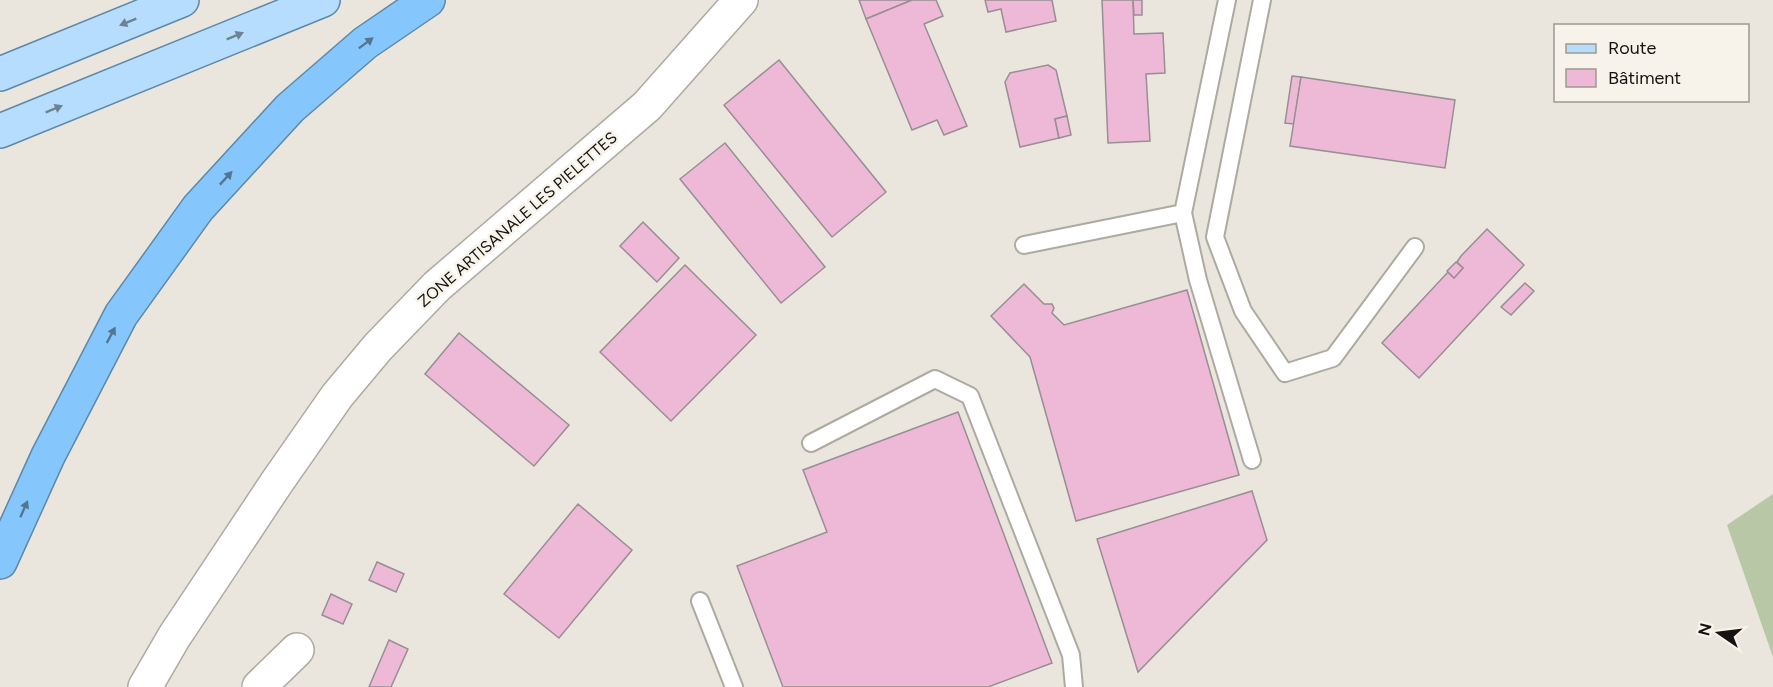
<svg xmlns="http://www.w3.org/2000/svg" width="1773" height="687" viewBox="0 0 1773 687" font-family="Figtree,sans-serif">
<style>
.green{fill:#b8c8a7}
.building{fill:#eeb9d7;stroke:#988e93;stroke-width:1.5}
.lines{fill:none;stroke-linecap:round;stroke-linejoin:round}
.lane-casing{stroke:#aeaaa1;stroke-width:20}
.street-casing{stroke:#aeaaa1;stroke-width:36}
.primary-casing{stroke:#5d88a9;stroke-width:36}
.highway-casing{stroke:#5d88a9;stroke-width:36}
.lane{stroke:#fff;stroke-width:16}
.street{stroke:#fff;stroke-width:33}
.primary{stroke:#b6ddfd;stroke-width:33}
.highway{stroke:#85c7fc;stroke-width:33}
.oneway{fill:#6d8292}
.oneway2{fill:#527692}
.labels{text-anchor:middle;stroke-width:5;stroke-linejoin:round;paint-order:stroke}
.street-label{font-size:16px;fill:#141310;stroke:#f8f3ea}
</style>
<rect width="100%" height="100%" fill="#eae6dd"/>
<path class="green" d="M1773 494V657L1727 525Z"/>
<g class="building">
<path d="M859 0H912L866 19Z"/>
<path d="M912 0H936L943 16 924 24 967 126 944 135 937 120 912 130 866 19Z"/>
<path d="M985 0H1052L1056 21 1006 32 1001 9 988 12Z"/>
<path d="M1102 0H1133L1134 34 1163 33 1165 73 1146 74 1150 141 1108 143Z"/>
<path d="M1133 0H1142V15H1134Z"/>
<path d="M779 60 886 192 832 237 724 105Z"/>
<path d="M1048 65 1056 70 1067 116 1055 119 1059 138 1020 147 1005 82 1010 73Z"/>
<path d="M1292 76 1301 77 1294 124 1285 123Z"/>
<path d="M1301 77 1455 100 1445 168 1290 146Z"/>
<path d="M1067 116 1071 135 1059 138 1055 119Z"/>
<path d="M725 143 825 267 781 303 680 179Z"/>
<path d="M643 222 679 258 657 282 620 246Z"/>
<path d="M1487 229 1524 265 1419 378 1382 343 1448 272 1454 278 1463 268 1457 262 1461 256Z"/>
<path d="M1456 262 1463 268 1454 278 1447 271Z"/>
<path d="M685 265 756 335 671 421 600 352Z"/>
<path d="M1525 283 1534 291 1511 315 1501 307Z"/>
<path d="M1024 284 1044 304H1052L1054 308 1052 313 1064 325 1187 290 1239 475 1076 521 1030 357 991 316Z"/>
<path d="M459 333 569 425 534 466 425 374Z"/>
<path d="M958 412 1052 663 988 687H783L737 566 827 532 803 470Z"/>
<path d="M1252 491 1267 540 1138 672 1097 539Z"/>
<path d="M578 504 632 550 559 638 504 594Z"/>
<path d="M377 562 404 574 396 592 369 580Z"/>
<path d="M331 594 352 604 343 624 322 615Z"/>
<path d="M389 640 408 649 391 687H369Z"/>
</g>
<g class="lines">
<defs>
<g id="lane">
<path d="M1262 0 1215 237 1243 311 1285 373 1333 358 1415 247"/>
<path d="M1183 213 1198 280 1252 460"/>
<path d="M1024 245 1183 213 1227 0"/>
<path d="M811 443 935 379 970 396 1071 655 1074 687"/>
<path d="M700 601 734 687"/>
</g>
<g id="street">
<path d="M145 687 174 637 277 482 337 396 378 347 437 286 647 106 741 0"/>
<path d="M259 687 297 650"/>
</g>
<g id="primary">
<path d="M0 74 182 0"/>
<path d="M0 131 323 0"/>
</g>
<path id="highway" d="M0 562 48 456 121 315 198 208 290 108 365 43 428 0"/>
</defs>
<use href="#lane" class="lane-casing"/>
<use href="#street" class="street-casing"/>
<use href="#primary" class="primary-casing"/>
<use href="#highway" class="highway-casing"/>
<use href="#lane" class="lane"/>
<use href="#street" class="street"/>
<use href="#primary" class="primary"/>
<use href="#highway" class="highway"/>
</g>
<defs><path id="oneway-solid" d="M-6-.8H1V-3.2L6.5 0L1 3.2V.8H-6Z" transform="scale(1.5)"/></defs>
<g class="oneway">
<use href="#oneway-solid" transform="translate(128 22) rotate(158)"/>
<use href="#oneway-solid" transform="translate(235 36) rotate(-22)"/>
<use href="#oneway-solid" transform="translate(54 109) rotate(-22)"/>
</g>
<g class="oneway2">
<use href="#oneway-solid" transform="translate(366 43) rotate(-37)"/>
<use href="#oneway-solid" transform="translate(226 178) rotate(-47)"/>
<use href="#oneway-solid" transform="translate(111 335) rotate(-62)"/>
<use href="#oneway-solid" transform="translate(24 509) rotate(-66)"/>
</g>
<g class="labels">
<g class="street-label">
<text transform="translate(517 219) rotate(-41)" y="6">ZONE ARTISANALE LES PIELETTES</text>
</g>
</g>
<rect x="1554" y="24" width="195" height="78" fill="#f8f3ea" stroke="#9d9993" stroke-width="1.5"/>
<rect x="1566" y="44" width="30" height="9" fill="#b6ddfd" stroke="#9d9993" stroke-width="1.5"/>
<text x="1608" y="54" font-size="18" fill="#141310">Route</text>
<rect x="1566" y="69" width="30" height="18" fill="#eeb9d7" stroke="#9d9993" stroke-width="1.5"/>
<text x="1608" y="84" font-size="18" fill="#141310">Bâtiment</text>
<g transform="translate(1719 633) rotate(284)" stroke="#f8f3ea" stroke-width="4.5" paint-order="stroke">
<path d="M0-4.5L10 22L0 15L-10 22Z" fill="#141310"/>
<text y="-9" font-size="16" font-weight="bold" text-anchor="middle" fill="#141310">N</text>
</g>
</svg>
